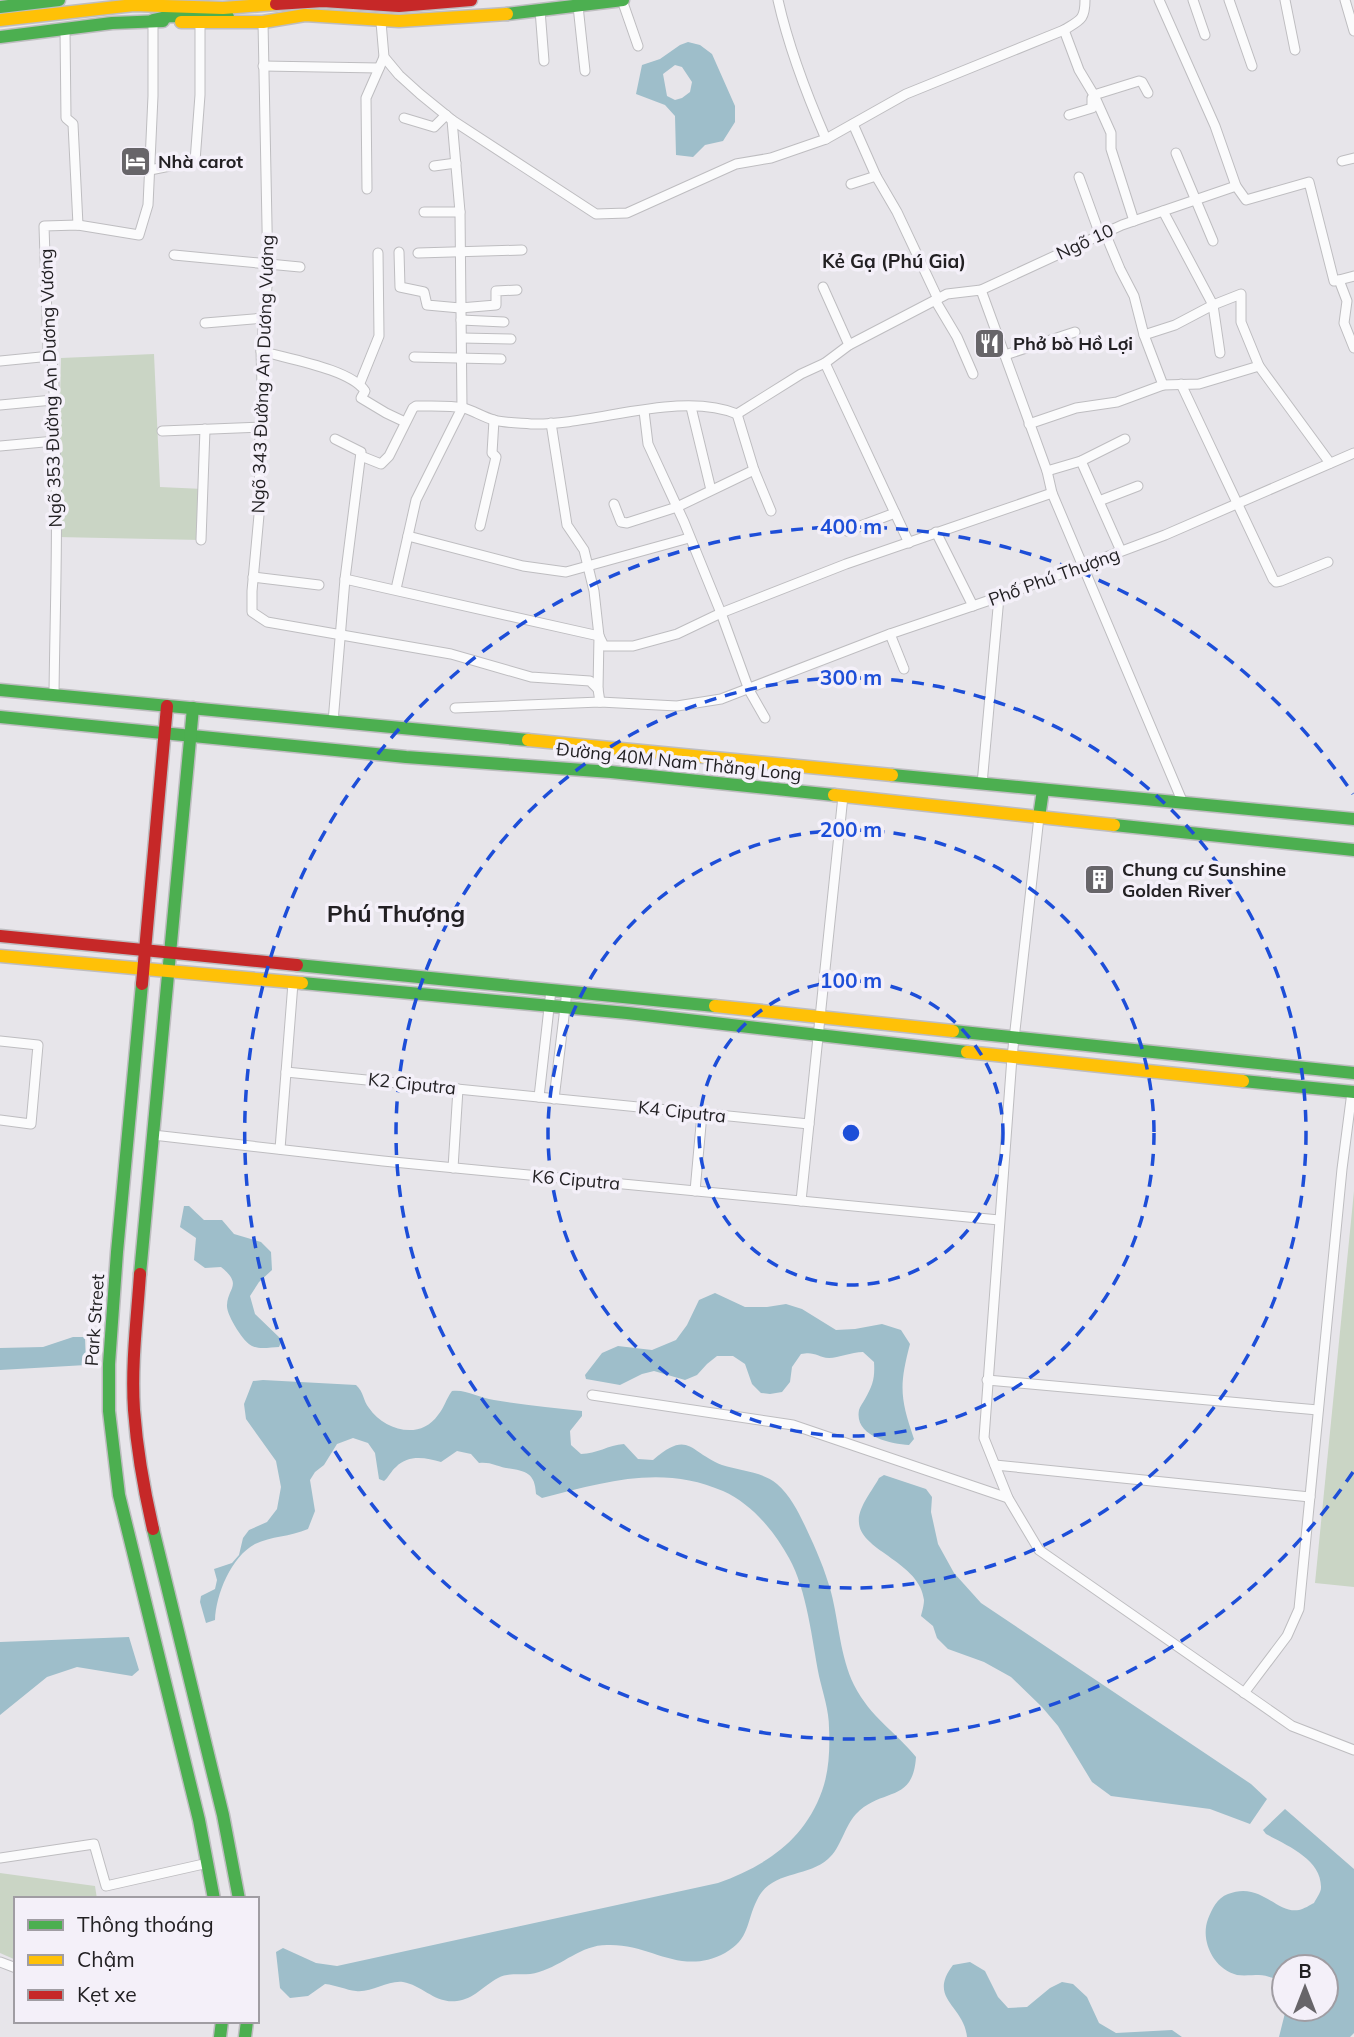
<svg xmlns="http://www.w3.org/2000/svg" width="1354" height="2037" viewBox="0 0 1354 2037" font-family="Mulish,sans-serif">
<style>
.green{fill:#cad5c5}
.water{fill:#9ebeca;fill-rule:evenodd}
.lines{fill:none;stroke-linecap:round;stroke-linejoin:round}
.street-casing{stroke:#bebdc0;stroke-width:11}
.fast-casing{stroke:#bebdc0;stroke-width:15}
.slow-casing{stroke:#bebdc0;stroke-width:15}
.jam-casing{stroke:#bebdc0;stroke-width:15}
.street{stroke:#fbfbfc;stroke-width:9}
.fast{stroke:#4caf50;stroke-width:12}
.slow{stroke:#ffc107;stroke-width:12}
.jam{stroke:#c62828;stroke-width:12}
.ring{fill:none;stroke:#1d4ed8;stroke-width:3.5;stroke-dasharray:12 9}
.labels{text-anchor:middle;stroke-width:7;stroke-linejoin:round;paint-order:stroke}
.poi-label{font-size:18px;font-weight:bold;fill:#222023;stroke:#f4f0f9;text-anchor:start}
.street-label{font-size:18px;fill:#222023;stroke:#f4f0f9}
.neighbourhood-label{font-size:19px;font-weight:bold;fill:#222023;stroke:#f4f0f9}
.district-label{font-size:24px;font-weight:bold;fill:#222023;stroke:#f4f0f9}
.centre{fill:#1d4ed8;stroke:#f4f0f9;stroke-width:3.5}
.ring-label{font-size:21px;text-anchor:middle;font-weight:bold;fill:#1d4ed8;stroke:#f4f0f9;stroke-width:7;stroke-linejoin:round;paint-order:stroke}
</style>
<rect width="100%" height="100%" fill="#e7e5ea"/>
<g class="green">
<path d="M154 354 160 487 203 489 201 540 57 537 61 358Z"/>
<path d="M1354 1191V1587L1315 1583Z"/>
<path d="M0 1873 95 1886 97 1899H16V1960L0 1953Z"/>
</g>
<g class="water">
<path d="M688 42 700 45 712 54 735 106V122L723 141 705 145 693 157 676 155 675 116 665 105 636 94 642 65 660 59 680 45ZM675 65 682 67 692 82 690 92 682 98 675 100 667 96 663 74Z"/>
<path d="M184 1206H189L204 1220H222L234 1234 261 1242 271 1252 272 1270 259 1282 250 1296 255 1314 282 1340 279 1347C271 1347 260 1350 252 1346 244 1343 226 1315 227 1305 228 1287 243 1285 221 1267L205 1268 194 1260 196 1238 180 1227Z"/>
<path d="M715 1293 745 1307H767L786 1304 802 1309 836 1330 855 1329 882 1324 901 1330 910 1344C899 1386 900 1398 914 1439L909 1445C890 1444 854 1436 859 1410 860 1406 863 1403 865 1399 873 1385 875 1378 874 1362L863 1352C851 1352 839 1358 829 1358 817 1357 815 1351 801 1354L792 1367 790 1382 782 1392 770 1394 761 1393 752 1384 745 1364 733 1356H717L707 1364 697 1375 685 1380 654 1371 642 1374 620 1385 586 1379 585 1375 602 1353 618 1346 652 1350 676 1340 687 1325 699 1300Z"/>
<path d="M73 1337H85L86 1365 0 1370V1348L43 1347Z"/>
<path d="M263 1380 356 1385C364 1392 363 1401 369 1408 384 1430 420 1441 438 1415 444 1408 446 1399 452 1391 466 1389 479 1398 494 1400 523 1405 553 1408 582 1411V1416L570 1431 571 1445 581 1454C597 1454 608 1445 624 1444L638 1459 653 1460C689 1429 689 1452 722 1465 740 1471 761 1471 777 1484 790 1495 799 1513 806 1528 816 1549 825 1570 831 1592 839 1623 840 1656 854 1685 871 1718 894 1730 916 1757 913 1804 882 1787 856 1814 844 1827 841 1848 828 1859 807 1878 771 1870 757 1900 746 1922 750 1939 725 1953 680 1977 651 1943 607 1945 581 1945 563 1965 539 1972 525 1977 512 1971 498 1978 483 1986 474 1999 457 2001 435 2004 422 1985 403 1982 388 1980 371 1993 356 1991 346 1990 336 1985 325 1984L308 1996 290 1998 280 1988 276 1952 283 1948 316 1963 337 1966 718 1883C765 1866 804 1841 822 1791 829 1772 830 1749 829 1728 829 1711 823 1693 819 1676 812 1640 807 1590 789 1558 774 1531 752 1504 723 1491 662 1464 604 1482 542 1498L536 1494C535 1472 525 1471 506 1468 495 1466 492 1462 479 1463L471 1454 457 1451 441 1462C426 1458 409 1454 396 1467 391 1471 389 1477 384 1481L379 1479 375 1453 368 1443 353 1438 337 1444 324 1465 315 1472 310 1480 315 1511 308 1529C290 1537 271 1536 255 1544 231 1557 216 1594 215 1620L206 1623 200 1602 201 1596 215 1589 217 1580 214 1569 232 1563 239 1555 243 1538 249 1530 267 1522 277 1509 281 1487 276 1461 246 1419 244 1404 253 1381Z"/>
<path d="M884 1475 926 1489 932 1497 931 1512 938 1544 954 1573 981 1603 1251 1784 1267 1799 1250 1824 1210 1809 1111 1796 1092 1782 1058 1726 1042 1707 1011 1677 984 1662 948 1649 937 1638 933 1626 921 1616C922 1612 924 1605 924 1600 920 1562 861 1551 859 1523 857 1508 873 1490 879 1478Z"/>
<path d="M129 1637 139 1670 132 1676 77 1667 47 1677 0 1715V1642Z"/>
<path d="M1285 1809 1354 1869V2033L1350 2037H1279L1286 2009H1326V1967H1284V1988L1280 1981C1273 1978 1266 1975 1259 1975 1252 1975 1244 1976 1237 1975 1213 1969 1200 1940 1208 1919 1212 1909 1217 1898 1228 1894 1261 1881 1276 1914 1299 1910 1304 1909 1310 1905 1314 1903 1316 1899 1321 1892 1321 1888 1322 1859 1286 1845 1266 1834L1263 1830Z"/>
<path d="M970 1962 985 1971 998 1997 1008 2008 1027 2007 1050 1988 1062 1982 1073 1984 1087 1997 1099 2023 1116 2033 1172 2030 1182 2037H967C964 2005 927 1999 953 1965Z"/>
</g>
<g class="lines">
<defs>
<g id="street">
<path d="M622 0 638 46"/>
<path d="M778 0C789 49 806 93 826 139"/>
<path d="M1159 0 1215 126 1236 186 1246 200 1309 182 1334 281 1339 280 1347 301 1344 323 1354 348"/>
<path d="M1193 0 1205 35"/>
<path d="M1229 0 1252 66"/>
<path d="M1285 0 1295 50"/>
<path d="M1345 0 1354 31"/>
<path d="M578 6 585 71"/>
<path d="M540 10 544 61"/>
<path d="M263 22 268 276 261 351 263 419 260 427 259 515 252 591V612L267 622 451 654 531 677 590 681 598 689 600 702"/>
<path d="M381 22 384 57 399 75 420 94 452 120 596 214 627 213 736 164 771 158 826 139 906 94 1064 30C1080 20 1085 20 1085 0"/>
<path d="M65 30 66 118 73 124 78 225"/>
<path d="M1064 30 1079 70 1094 95 1111 133V149L1134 221"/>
<path d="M263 66 379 68"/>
<path d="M1094 95 1139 81 1142 82 1148 93"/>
<path d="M1069 115 1092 108V98L1094 97"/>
<path d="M404 118 434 127 446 115"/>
<path d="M853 124 876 176 897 212 938 299"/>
<path d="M1176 153 1213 241"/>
<path d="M1342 161 1354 158"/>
<path d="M434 166 456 163"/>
<path d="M150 170 195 161 200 95V24"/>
<path d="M1079 177 1100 235"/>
<path d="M851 184 876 176"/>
<path d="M367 189 366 98 384 57"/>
<path d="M1163 211 1213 305 1241 294V322L1259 366 1330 463"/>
<path d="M424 212H460"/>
<path d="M1105 233 1120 269 1134 296 1144 335 1163 385"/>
<path d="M399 252 400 287 424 292 427 305 460 308 496 305V291L517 290"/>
<path d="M418 253 522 250"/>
<path d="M174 255 300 267"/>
<path d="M1339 280 1354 276"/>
<path d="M823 287 849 345"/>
<path d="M981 290 1047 471 1052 493 1183 803"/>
<path d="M935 300 957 337 973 374"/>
<path d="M461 320 504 322"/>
<path d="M205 323 264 318"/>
<path d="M1144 335 1175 325 1213 305 1220 353"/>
<path d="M462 338 511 339"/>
<path d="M261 351C288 359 350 369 365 391L361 398 386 413 405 422"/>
<path d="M1005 355 1075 332"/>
<path d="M414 357 501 359"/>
<path d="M0 361 51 356"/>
<path d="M825 363 909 543"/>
<path d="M360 383 379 336 378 253"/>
<path d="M1181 384 1273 579 1276 582 1281 581 1328 562"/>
<path d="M0 405 53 400"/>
<path d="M691 407 711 490"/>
<path d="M644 411 648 444 684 522 721 613 749 690 765 718"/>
<path d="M737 414 754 470 771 511"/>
<path d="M551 423 567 525 584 550 594 591 599 636 598 689"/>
<path d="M1029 424 1076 408 1117 402 1163 385 1199 384 1259 366"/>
<path d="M162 431 260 427"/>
<path d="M0 446 55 441"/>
<path d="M361 456 381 464 389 456 413 408 416 406C430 406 450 405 464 408 474 411 483 417 494 420 505 423 519 423 531 424 593 426 680 390 737 414L801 374 825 363 849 345 947 294 981 290 1122 225 1236 186"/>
<path d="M1081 461 1121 551"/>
<path d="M1047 471 1081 461 1125 439"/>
<path d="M1099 501 1138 486"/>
<path d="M614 504 621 522 627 523 677 507 754 470"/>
<path d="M480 526 496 457 492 453 494 420"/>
<path d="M847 531 895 513"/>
<path d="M936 532 973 606"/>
<path d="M408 536 523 566 566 572 689 538"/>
<path d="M201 540 205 429"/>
<path d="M253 577 319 585"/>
<path d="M345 579 599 636"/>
<path d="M396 589 416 500 462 408 460 212 452 120"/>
<path d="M890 634 904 669"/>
<path d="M599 636 604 646H633L677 634 721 613 846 564 1052 493"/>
<path d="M54 695C55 604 59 513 54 422 53 399 57 370 48 348L44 226 78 225 139 235 148 205 153 96V20"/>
<path d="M455 708 600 702 677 706 721 699 890 634 999 597 1165 535 1354 453"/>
<path d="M333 722 345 579 361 452 335 439"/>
<path d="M982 784 999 597"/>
<path d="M1039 817 1012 1057 984 1438 1008 1498 1039 1550 1292 1726 1354 1750"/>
<path d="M0 1041 38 1045 31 1124 0 1120"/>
<path d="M286 1072 809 1124"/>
<path d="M539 1097 551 990"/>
<path d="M554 1099 567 991"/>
<path d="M153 1135 383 1161 999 1220"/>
<path d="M280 1149 293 983"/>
<path d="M453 1168 458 1089"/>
<path d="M695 1191 702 1114"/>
<path d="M801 1201 843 796"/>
<path d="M987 1380 1318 1410"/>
<path d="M592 1395 793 1425 1008 1498"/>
<path d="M995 1465 1310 1497"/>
<path d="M1244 1693 1287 1636 1299 1609 1342 1169 1352 1092"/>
<path d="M0 1858 94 1844 106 1886 208 1863"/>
<path d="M0 1962 16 1968"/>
</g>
<g id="fast">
<path d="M0 7 59 0"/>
<path d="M507 14 623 0"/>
<path d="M153 20 171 16 228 17"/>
<path d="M0 37 112 23 163 21"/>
<path d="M0 690 528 740"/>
<path d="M0 717 406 757 611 772 834 795"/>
<path d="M892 775 1354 819"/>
<path d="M1039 817 1043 790"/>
<path d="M1114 825 1354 850"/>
<path d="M297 965 715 1006"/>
<path d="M302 983 627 1013 967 1052"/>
<path d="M142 984 117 1252 109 1364V1411L119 1495 199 1820 214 1899"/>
<path d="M953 1031 1354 1073"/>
<path d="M1243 1081 1354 1092"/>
<path d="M140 1274 193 708"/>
<path d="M153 1529 223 1815 239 1899"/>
<path d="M220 2037 222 2021"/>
<path d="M245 2037 247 2021"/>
</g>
<g id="slow">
<path d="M0 20 134 5 223 8 276 4"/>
<path d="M181 22H263L305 15 399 21 507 14"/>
<path d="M528 740 892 775"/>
<path d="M834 795 1114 825"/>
<path d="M0 956 302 983"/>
<path d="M715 1006 953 1031"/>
<path d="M967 1052 1243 1081"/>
</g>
<g id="jam">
<path d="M276 4 323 1 399 6 471 0"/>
<path d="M0 936 297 965"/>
<path d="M142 984 167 706"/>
<path d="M140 1274C137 1319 131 1365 134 1410 137 1450 144 1490 153 1529"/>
</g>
</defs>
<use href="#street" class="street-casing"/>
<use href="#fast" class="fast-casing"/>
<use href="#slow" class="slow-casing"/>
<use href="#jam" class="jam-casing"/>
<use href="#street" class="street"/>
<use href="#fast" class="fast"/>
<use href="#slow" class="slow"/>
<use href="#jam" class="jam"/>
</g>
<g class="ring">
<circle cx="851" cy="1133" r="152"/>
<circle cx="851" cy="1133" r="303"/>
<circle cx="851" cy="1133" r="455"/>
<path d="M1353 1472A606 606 0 1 1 1353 794"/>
</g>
<defs>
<symbol id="hotel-square" viewBox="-11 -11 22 22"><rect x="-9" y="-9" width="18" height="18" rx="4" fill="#676569" stroke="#f4f0f9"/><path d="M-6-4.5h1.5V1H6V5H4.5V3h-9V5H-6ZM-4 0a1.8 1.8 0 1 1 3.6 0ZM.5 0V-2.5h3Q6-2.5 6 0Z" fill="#fff"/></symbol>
<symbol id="restaurant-square" viewBox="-11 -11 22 22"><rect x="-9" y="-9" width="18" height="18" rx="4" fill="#676569" stroke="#f4f0f9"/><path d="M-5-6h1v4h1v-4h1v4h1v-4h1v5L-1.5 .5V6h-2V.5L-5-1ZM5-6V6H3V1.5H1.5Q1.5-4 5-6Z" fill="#fff"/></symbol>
<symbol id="building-square" viewBox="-11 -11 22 22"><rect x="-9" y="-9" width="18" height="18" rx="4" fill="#676569" stroke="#f4f0f9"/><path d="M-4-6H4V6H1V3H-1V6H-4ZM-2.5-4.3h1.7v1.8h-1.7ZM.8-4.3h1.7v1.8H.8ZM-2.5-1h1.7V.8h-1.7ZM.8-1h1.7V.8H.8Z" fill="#fff"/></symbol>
</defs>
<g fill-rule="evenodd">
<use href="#hotel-square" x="118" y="144" width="35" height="35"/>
<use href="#restaurant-square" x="972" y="326" width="35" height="35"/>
<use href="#building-square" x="1082" y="862" width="35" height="35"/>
</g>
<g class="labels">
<g class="poi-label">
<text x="158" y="168">Nhà carot</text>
<text x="1013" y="350">Phở bò Hồ Lợi</text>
<text x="1122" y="876">Chung cư Sunshine<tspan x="1122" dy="21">Golden River</tspan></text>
</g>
<g class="street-label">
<text transform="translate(1085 242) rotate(-25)" y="6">Ngõ 10</text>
<text transform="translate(263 374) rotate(-88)" y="6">Ngõ 343 Đường An Dương Vương</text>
<text transform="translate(51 388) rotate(-92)" y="6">Ngõ 353 Đường An Dương Vương</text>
<text transform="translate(1054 577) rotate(-20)" y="6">Phố Phú Thượng</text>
<text transform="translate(679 762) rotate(6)" y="6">Đường 40M Nam Thăng Long</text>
<text transform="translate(412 1084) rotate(6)" y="6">K2 Ciputra</text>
<text transform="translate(682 1112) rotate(6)" y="6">K4 Ciputra</text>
<text transform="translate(576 1180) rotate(5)" y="6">K6 Ciputra</text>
<text transform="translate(95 1320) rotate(-86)" y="6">Park Street</text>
</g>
<g class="neighbourhood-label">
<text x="894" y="268">Kẻ Gạ (Phú Gia)</text>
</g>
<g class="district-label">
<text x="396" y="922">Phú Thượng</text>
</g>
</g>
<circle cx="851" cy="1133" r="10" class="centre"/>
<g class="ring-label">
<text x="851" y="534">400 m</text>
<text x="851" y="685">300 m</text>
<text x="851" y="837">200 m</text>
<text x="851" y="988">100 m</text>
</g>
<rect x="14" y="1897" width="245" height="126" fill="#f4f0f9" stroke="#a09da3" stroke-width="2"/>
<rect x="28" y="1920" width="35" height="10" fill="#4caf50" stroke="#a09da3" stroke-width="2"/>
<text x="77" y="1932" font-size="21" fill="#222023">Thông thoáng</text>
<rect x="28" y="1955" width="35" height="10" fill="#ffc107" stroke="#a09da3" stroke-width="2"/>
<text x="77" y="1967" font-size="21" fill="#222023">Chậm</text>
<rect x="28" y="1990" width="35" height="10" fill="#c62828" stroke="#a09da3" stroke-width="2"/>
<text x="77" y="2002" font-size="21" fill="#222023">Kẹt xe</text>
<g transform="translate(1305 1988)"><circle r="33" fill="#f4f0f9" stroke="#a09da3" stroke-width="2"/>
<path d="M0-5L12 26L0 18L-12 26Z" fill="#676569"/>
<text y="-10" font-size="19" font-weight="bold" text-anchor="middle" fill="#222023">B</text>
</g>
</svg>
